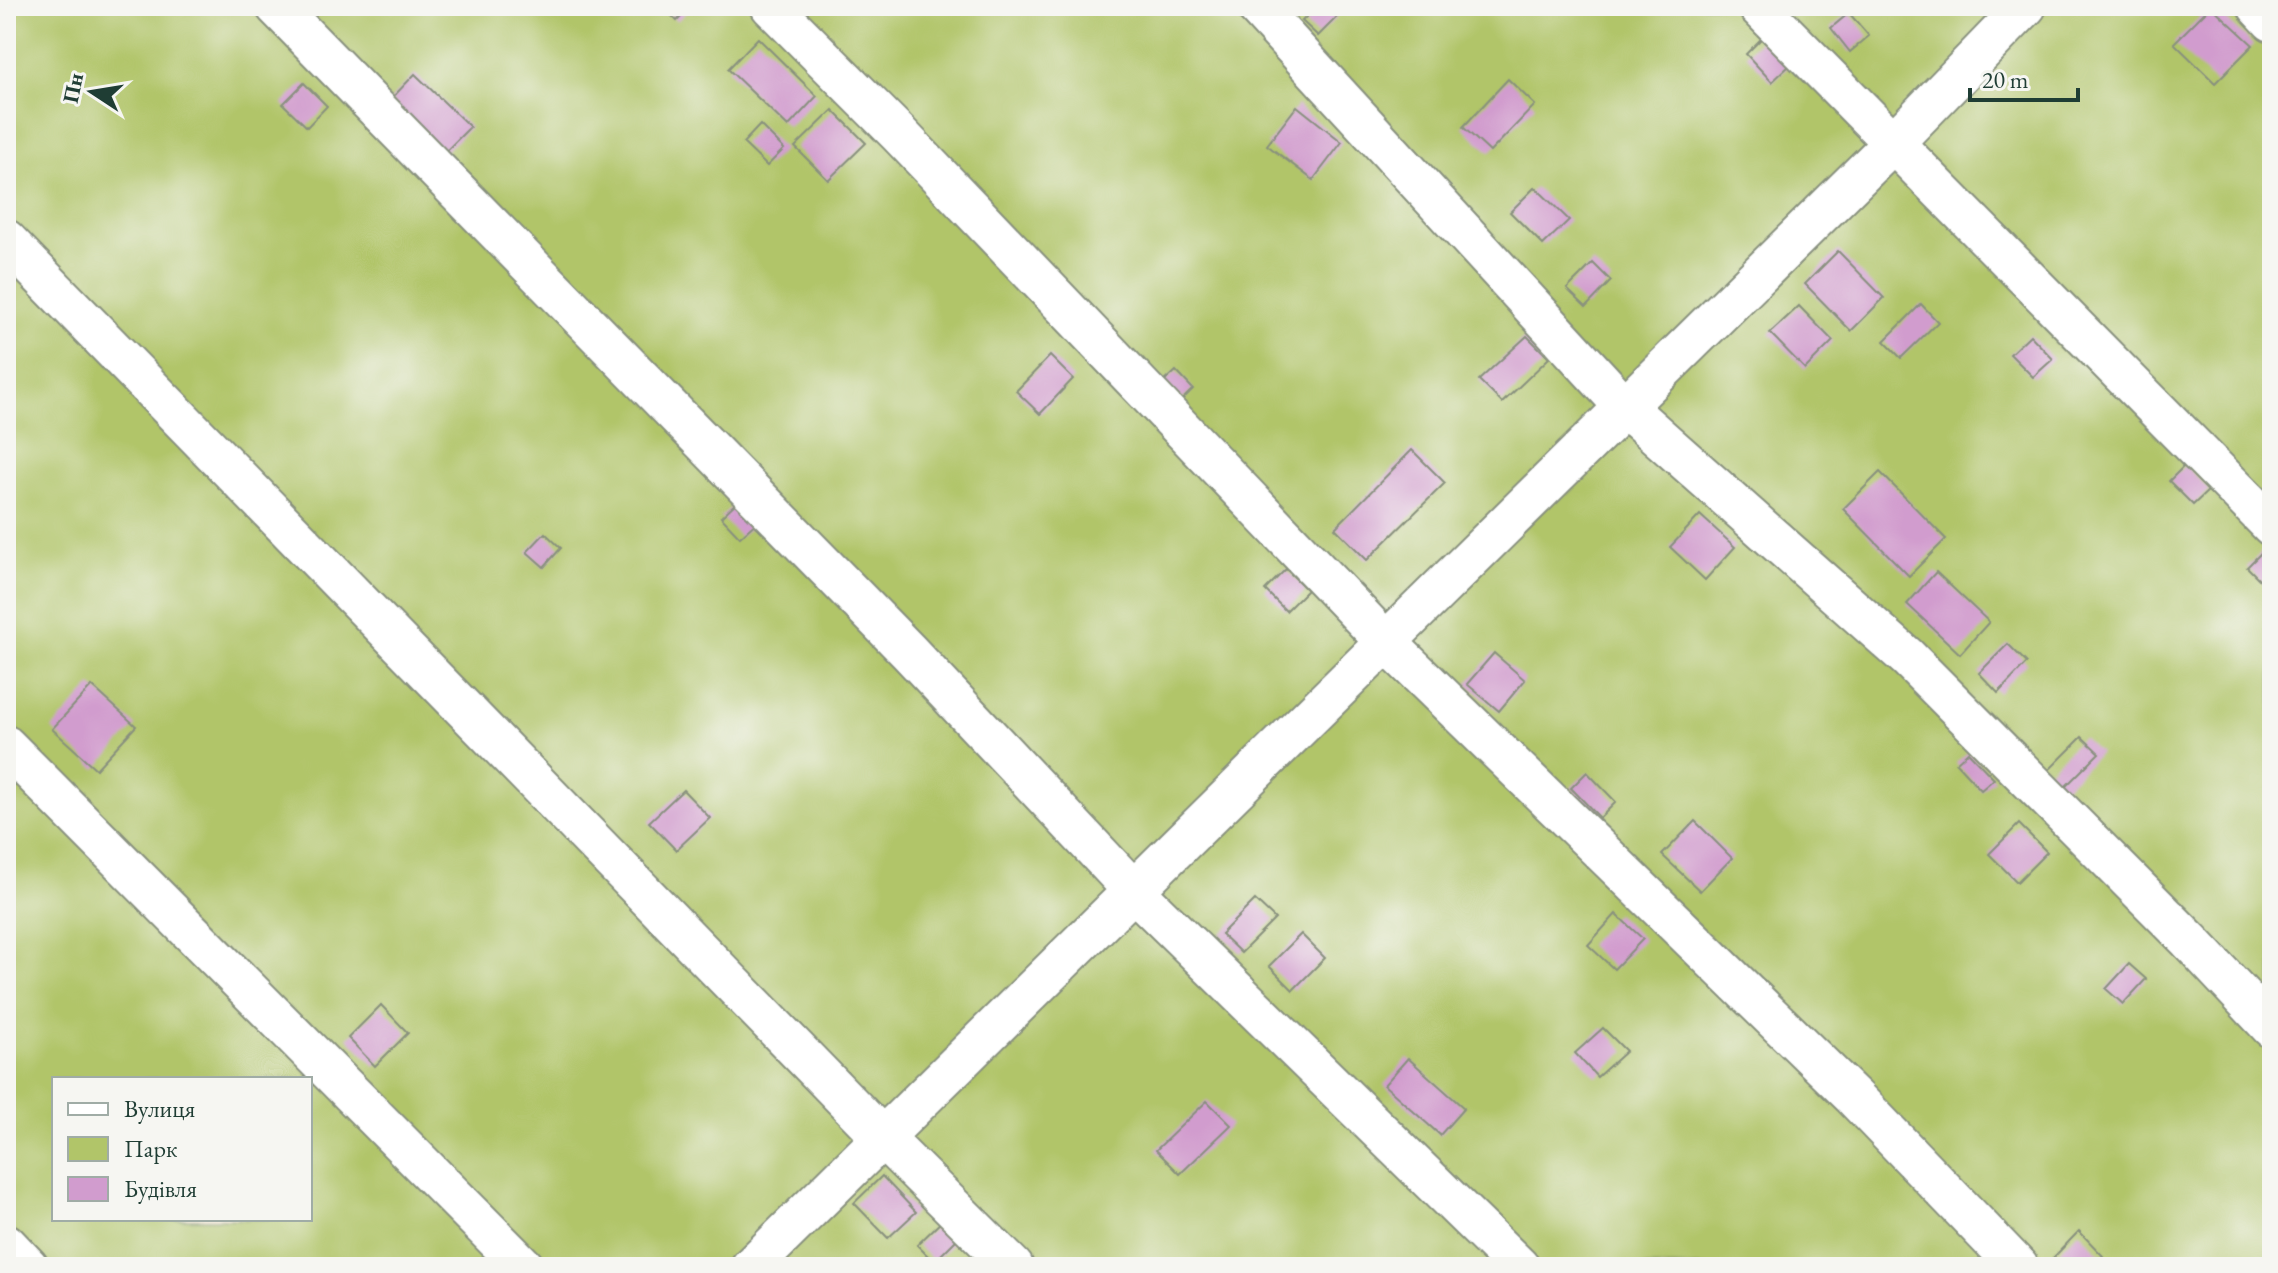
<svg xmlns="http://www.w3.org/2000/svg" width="2278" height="1273" viewBox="0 0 2278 1273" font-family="'EB Garamond',serif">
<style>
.green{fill:#b1c569;stroke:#68814e;stroke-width:2;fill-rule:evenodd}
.building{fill:#d19cce}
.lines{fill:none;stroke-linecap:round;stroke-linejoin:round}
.minor-casing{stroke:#88907e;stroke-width:44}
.minor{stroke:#fff;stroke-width:40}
</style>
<rect width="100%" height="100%" fill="#f6f6f2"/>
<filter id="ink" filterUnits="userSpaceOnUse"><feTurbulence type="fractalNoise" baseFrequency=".0125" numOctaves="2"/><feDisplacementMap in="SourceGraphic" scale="16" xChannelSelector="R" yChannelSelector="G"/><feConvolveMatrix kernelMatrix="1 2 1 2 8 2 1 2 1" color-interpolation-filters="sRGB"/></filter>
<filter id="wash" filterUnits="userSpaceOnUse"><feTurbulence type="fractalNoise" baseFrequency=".006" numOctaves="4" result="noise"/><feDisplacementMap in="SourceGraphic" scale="32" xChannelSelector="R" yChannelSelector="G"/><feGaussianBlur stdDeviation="1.8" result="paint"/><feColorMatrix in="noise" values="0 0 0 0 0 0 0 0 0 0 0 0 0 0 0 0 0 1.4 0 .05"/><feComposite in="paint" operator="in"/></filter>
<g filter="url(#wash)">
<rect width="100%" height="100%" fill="#f2e3c9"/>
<path class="green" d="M12 6H2272V1267H6V12ZM54 1079H310V1219H54Z"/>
<g id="blocks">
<g class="building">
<path d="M662 6H692L677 21Z"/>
<path d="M1317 6H1326L1337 17 1318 36 1302 21Z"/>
<path d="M2211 6 2253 45 2215 83 2174 43Z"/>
<path d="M1849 13 1869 36 1850 52 1831 28Z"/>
<path d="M758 38 817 96 788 127 728 69Z"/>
<path d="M1762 38 1789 66 1772 82 1746 54Z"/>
<path d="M415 74 470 127 444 153 390 100Z"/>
<path d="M1508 79 1535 105 1490 152 1463 127Z"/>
<path d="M304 83 327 106 307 127 283 104Z"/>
<path d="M1297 106 1342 142 1313 180 1267 145Z"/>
<path d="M833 110 866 143 828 180 795 147Z"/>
<path d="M760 125 784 149 767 166 743 143Z"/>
<path d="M1535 187 1569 220 1543 245 1510 212Z"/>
<path d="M1838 251 1884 298 1851 331 1805 284Z"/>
<path d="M1593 263 1611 281 1586 307 1567 289Z"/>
<path d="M1921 304 1938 322 1901 358 1884 341Z"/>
<path d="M1799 306 1833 341 1805 369 1770 333Z"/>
<path d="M2030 335 2053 359 2033 377 2010 354Z"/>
<path d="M1527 336 1549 358 1502 403 1479 380Z"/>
<path d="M1050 356 1073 379 1040 414 1016 391Z"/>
<path d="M1176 371 1193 389 1182 400 1164 382Z"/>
<path d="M1412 450 1445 483 1367 560 1335 528Z"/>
<path d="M2185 465 2209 490 2193 505 2169 481Z"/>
<path d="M1880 472 1946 539 1909 576 1843 509Z"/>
<path d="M738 501 757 522 740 537 721 517Z"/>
<path d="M1700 515 1735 547 1705 580 1670 547Z"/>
<path d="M545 533 561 548 544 567 527 552Z"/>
<path d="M2266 548 2272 554V579L2266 586 2247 567Z"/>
<path d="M1286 569 1307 590 1286 611 1265 590Z"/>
<path d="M1936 572 1989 622 1960 654 1907 604Z"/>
<path d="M2008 644 2027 663 1998 693 1979 673Z"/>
<path d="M1494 653 1525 680 1499 711 1467 684Z"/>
<path d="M92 686 136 726 96 769 52 729Z"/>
<path d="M2082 737 2099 753 2062 790 2045 774Z"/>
<path d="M1968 752 1994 779 1981 790 1956 763Z"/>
<path d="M1587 772 1616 802 1600 818 1571 788Z"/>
<path d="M683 790 710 818 676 850 649 822Z"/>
<path d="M1695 821 1732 858 1700 891 1662 855Z"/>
<path d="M2019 824 2047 852 2017 882 1989 854Z"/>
<path d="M1255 900 1275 919 1241 953 1221 934Z"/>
<path d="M1616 914 1643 939 1614 969 1588 945Z"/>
<path d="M1301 934 1325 958 1293 990 1269 966Z"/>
<path d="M2129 964 2146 979 2123 1004 2106 989Z"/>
<path d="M381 1005 408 1033 375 1066 348 1038Z"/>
<path d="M1603 1028 1626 1051 1597 1077 1575 1053Z"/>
<path d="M1408 1058 1464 1108 1440 1135 1384 1085Z"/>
<path d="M1207 1101 1231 1125 1180 1174 1156 1150Z"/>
<path d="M882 1176 916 1212 888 1238 854 1203Z"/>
<path d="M946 1217 963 1233 934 1262 917 1245Z"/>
<path d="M2079 1231 2103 1256 2092 1267H2062L2053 1258Z"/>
</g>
</g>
</g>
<g filter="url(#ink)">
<use href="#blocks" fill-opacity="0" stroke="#88907e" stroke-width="2"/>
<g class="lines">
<defs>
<g id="minor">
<path d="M276 6 909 652 1132 889 1519 1267"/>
<path d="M771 6 899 134 1385 641 1854 1097 2018 1267"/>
<path d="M1256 6 1625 407 1907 657 2189 940 2272 1028"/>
<path d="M1758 6 2272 526"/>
<path d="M2258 6 2272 21"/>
<path d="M6 240 882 1137 1013 1267"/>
<path d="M6 746 524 1267"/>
<path d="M6 1244 28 1267"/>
<path d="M751 1267 1894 142 2026 6"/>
</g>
</defs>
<use href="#minor" class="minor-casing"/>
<use href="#minor" class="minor"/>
</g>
</g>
<rect width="2278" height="1273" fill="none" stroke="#f6f6f2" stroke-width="32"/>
<rect x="52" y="1077" width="260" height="144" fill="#f6f6f2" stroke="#a0aca6" stroke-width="2"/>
<rect x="68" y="1103" width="40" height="12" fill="#ffffff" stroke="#a0aca6" stroke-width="2"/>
<text x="124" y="1117" font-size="24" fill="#1f3d34">Вулиця</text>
<rect x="68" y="1137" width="40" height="24" fill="#b1c569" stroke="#a0aca6" stroke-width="2"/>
<text x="124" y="1157" font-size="24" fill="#1f3d34">Парк</text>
<rect x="68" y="1177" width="40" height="24" fill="#d19cce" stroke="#a0aca6" stroke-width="2"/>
<text x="124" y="1197" font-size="24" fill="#1f3d34">Будівля</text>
<g transform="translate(92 92) rotate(282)" stroke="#f6f6f2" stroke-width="6" paint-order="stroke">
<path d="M0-6L14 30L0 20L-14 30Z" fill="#1f3d34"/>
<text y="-12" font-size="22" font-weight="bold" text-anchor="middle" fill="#1f3d34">Пн</text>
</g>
<path d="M1970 88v12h108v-12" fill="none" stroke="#1f3d34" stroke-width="4"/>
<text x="1982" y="88" font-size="24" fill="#1f3d34" stroke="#f6f6f2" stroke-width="6" paint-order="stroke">20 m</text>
</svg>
